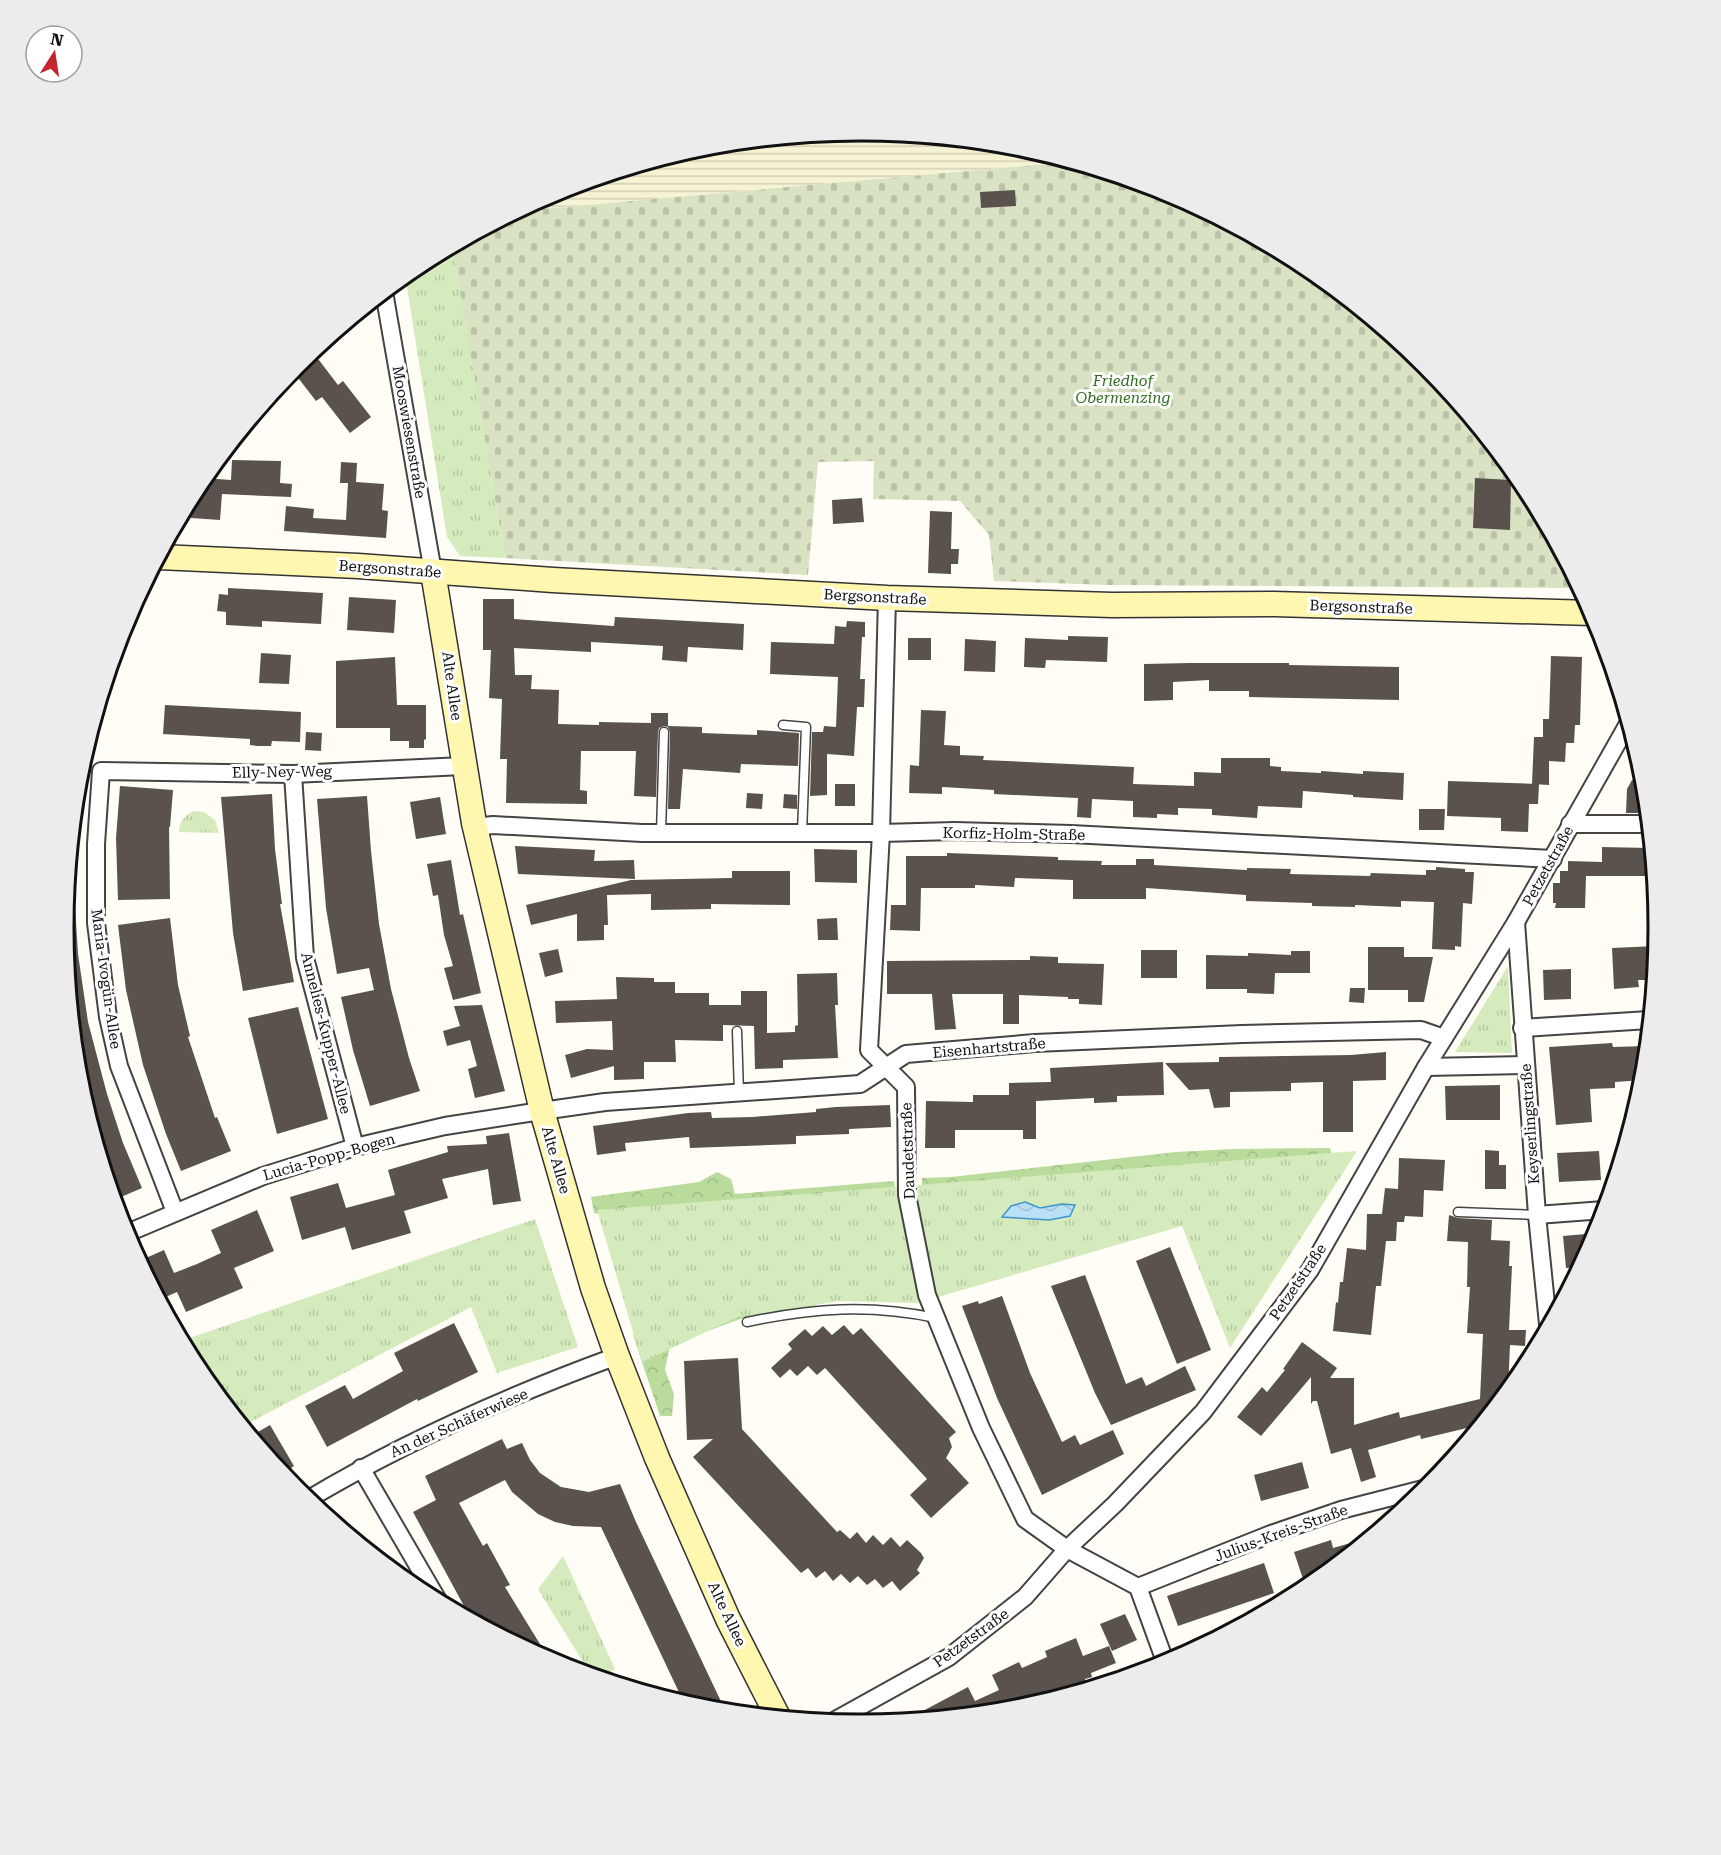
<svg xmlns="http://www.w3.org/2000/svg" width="1721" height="1855" viewBox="0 0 1721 1855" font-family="'Roboto Serif',serif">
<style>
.farmland{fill:url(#farmland-rules)}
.forest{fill:url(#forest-crowns)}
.cemetery{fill:url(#cemetery-stones)}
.park{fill:url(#park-tufts)}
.water{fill:url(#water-waves);stroke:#3f96cf;stroke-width:1.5}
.building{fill:#5a524d}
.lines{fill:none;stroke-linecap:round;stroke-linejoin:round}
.lane-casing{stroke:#444;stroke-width:11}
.street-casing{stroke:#444;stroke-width:20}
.secondary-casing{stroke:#333;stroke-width:27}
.lane{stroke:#fff;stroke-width:8}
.street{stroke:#fff;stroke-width:16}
.secondary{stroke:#fff6b0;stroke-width:24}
.labels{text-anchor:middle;stroke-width:6;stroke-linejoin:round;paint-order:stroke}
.park-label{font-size:15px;font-style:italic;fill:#2f6b1f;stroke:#fff}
.street-label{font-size:15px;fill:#111;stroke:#fff}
.rim{fill:none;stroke:#111;stroke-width:3}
</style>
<defs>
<pattern id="farmland-rules" width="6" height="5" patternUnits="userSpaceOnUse" patternTransform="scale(1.5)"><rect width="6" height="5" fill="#f6f3d4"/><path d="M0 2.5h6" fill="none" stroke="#d2cfb5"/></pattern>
<pattern id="forest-crowns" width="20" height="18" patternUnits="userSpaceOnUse" patternTransform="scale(1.5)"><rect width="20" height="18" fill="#b9dc9c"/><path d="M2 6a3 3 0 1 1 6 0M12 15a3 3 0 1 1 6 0" fill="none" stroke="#9ebc85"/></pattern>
<pattern id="cemetery-stones" width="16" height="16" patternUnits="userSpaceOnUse" patternTransform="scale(1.5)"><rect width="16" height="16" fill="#d9e3c4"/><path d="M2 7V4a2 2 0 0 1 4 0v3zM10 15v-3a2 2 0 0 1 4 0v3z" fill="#b9c2a7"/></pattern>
<pattern id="park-tufts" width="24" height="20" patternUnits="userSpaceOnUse" patternTransform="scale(1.5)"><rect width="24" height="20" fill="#d5ebbd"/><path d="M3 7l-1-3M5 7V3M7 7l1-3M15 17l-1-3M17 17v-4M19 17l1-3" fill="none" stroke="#b6c8a1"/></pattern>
<pattern id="water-waves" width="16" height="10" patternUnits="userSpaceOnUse" patternTransform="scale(1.5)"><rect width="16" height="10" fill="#b9e0f7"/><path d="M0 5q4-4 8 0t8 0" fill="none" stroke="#9ebfd3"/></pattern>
</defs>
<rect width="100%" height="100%" fill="#fffdf5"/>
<path class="farmland" d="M861 130 1016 145 1070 162 518 211 556 191 705 145Z"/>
<g class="forest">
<path d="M1330 1148 1337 1172 922 1198V1178L951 1177 1176 1152 1233 1149Z"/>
<path d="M717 1172 731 1179 735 1194 894 1181 897 1201 622 1218 594 1213 591 1197 699 1182Z"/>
<path d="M819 1299 814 1308 743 1318 670 1345 665 1370 674 1394 672 1416H660L633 1335 651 1326Z"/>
</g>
<path class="cemetery" d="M1070 162 1166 191 1304 265 1425 364 1524 485 1579 588 1107 585 994 581 989 535 960 501 873 499 874 461 818 462 808 575 505 558 452 246 518 211Z"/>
<g class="park">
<path d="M452 246 455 260 505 558 460 556 447 537 405 275 418 264Z"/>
<path d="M193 811 204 812 215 820 219 833 179 832C179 821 184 817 193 811Z"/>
<path d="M1508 966 1512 1053 1455 1052Z"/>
<path d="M1357 1151 1230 1348 1182 1226 917 1303 839 1301 738 1317 642 1362 597 1210Z"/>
<path d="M535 1219 578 1347 497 1373 471 1307 243 1426 197 1370 181 1341Z"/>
<path d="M563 1556 615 1669 601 1678 591 1675 538 1589Z"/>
</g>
<path class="water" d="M1025 1202 1040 1208 1062 1204 1075 1205 1070 1216 1049 1220 1002 1217 1011 1206Z"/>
<g class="building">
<path d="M1015 190 1016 206 981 208 980 192Z"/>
<path d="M312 351 338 385 343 381 371 417 350 433 322 397 316 401 292 370Z"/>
<path d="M232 460 281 461 280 483 292 484 291 497 222 494 220 520 191 518 192 494 198 484 203 478 231 480Z"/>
<path d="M341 462 357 463 356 482 384 484 382 510 388 511 386 538 284 531 286 506 314 509 313 518 346 520 348 483H340Z"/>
<path d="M1475 478 1511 480 1510 530 1473 528Z"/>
<path d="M862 498 864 522 833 524 832 500Z"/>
<path d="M930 511 952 512 951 549H959L958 564H951V574L928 573Z"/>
<path d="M228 588 323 593 321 624 262 621V627L226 625V612L217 611 219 594 228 595Z"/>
<path d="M349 597 396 600 394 633 347 630Z"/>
<path d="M483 599H514V619L614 626 615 617 744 624 743 650 688 647 687 662 662 660 663 646 591 642V652L514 648 515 675H532L531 689 559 690 558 724 599 725V722L651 723V713H668V726L702 727V733L757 735V730L799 733 798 766 741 764 740 773 683 769 680 809H668L670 732 668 727 664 726 659 728 658 732 656 797 634 796 636 751H581L580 790 587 791V804L506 803 507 759H500L502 699 489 698 491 650H483Z"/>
<path d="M847 621 865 622V637H862L860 679H865L864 707H857L854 756 827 754V795L810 796 812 732H823L824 726 836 727 838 677 770 674 771 642 834 644 835 626 846 627Z"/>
<path d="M1068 636 1108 637 1107 662 1046 660 1045 668 1024 667 1025 638 1068 640Z"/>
<rect x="908" y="638" width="23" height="22"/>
<path d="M965 639 996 641 995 672 964 671Z"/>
<path d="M261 653 291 655 289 684 259 683Z"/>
<path d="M1551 656 1582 657 1580 725H1575L1574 743H1566L1565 762 1549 761V785L1532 784 1534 737H1543V719H1549Z"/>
<path d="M395 657 397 705H426V739L424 740V748H409V741H390V728H336V661Z"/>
<path d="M1190 663H1289V665L1399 667V700L1249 697V691H1209V680L1173 682V700L1144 701V664Z"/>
<path d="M165 705 301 712 300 742 272 741 271 746H257L250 745V739L163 734Z"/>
<path d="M921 710 946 711 944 745 960 746V755L984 756 983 760 1134 767 1133 784 1194 786V772L1221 773V758H1270V766L1281 767V771L1321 773V771L1363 774V771L1404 773 1403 800 1353 797V795L1303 791 1302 808 1258 806 1257 818 1212 815V809L1178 808V815L1157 814V818L1133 817V801L1092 799 1091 818 1077 817 1078 798 994 794V790L942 787V794L909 793 910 765 919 766Z"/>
<path d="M306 732 322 733 321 751 305 750Z"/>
<path d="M1632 780 1644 781 1647 813H1626L1627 789Z"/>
<path d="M1448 781 1539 784 1538 804H1529L1528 832 1501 831V818L1447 816Z"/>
<rect x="835" y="784" width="20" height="22"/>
<path d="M120 786 173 790 170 827H169L170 899 118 900 116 838Z"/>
<path d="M747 793 763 794 762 809 746 808Z"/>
<path d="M272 794 275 849 282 904H280L294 982 243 991 233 933 221 797Z"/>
<path d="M784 794 797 795V809L783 808Z"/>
<path d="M367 796 371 851 379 924 391 989 409 1058 420 1091 370 1106 353 1050 341 997 374 990 369 968 337 974 326 908 317 799Z"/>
<path d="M440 797 446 834 416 839 410 802Z"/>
<path d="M1419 809H1445L1444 830H1419Z"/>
<path d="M515 846 595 850 594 861 634 860 635 879 518 874Z"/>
<path d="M1602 847 1650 848 1653 876H1586L1585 908H1555L1556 903H1553V883H1560V871H1568V861L1602 862Z"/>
<path d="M814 849 857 850V883L815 882Z"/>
<path d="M947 853 1058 857V860L1102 861 1101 865H1136V859H1154V865L1247 870V868L1291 869 1290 874 1370 876 1371 873 1426 875V870H1436V867L1465 869V872H1474L1472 904 1463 903 1461 947 1455 946V950L1432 949 1434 902 1401 901V907L1355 905V907L1312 906V903L1246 901V895L1146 888V899H1073V880L1015 878 1014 887 975 885V888H921L920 931 890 930 891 905H906V856H947Z"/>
<path d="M451 860 460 915 463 914 481 993 453 1000 444 968 453 966 444 935 438 895 433 896 427 864Z"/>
<path d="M732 871H790V905L711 904V909L651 910V894L607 895 608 925H604V940L577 941V914L531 925 526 905 631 880 732 878Z"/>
<path d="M67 891H74L78 954 88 1022 107 1094 123 1143 142 1188 114 1200 78 1083 63 927Z"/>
<path d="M170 918 178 985 190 1036 188 1037 215 1118 217 1117 231 1151 181 1171 166 1134 143 1065 126 990 118 925Z"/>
<path d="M837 918 838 940H818L817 919Z"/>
<path d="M1656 946 1653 980H1638L1639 987 1614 989 1612 948Z"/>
<path d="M1368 947H1404V957H1433L1424 1002H1408V990H1368Z"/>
<path d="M558 949 563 972 545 977 539 953Z"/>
<rect x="1141" y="950" width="36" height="28"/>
<path d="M1291 951H1310V973H1275L1274 994 1247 993V989H1206V955L1248 956V953L1291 955Z"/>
<path d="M1030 956 1058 957V963L1104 964 1102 1005 1079 1004V999H1068V997L1019 995V1024H1003V994H952L956 1029 935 1030 932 994H887V961L1030 960Z"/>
<path d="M1571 969V999L1544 1000 1543 970Z"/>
<path d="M837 973 838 1005H835L838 1058 783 1060V1068L755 1069 754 1026 723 1025V1041L675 1040 676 1062H644V1079L614 1080V1066L571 1078 565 1055 587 1049 613 1050 612 1021 556 1023 555 1001 617 999 616 977 654 978V982H675V993H709V1005H741V991H767V1033L795 1032V1026L798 1025 797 974Z"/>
<path d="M1350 988H1365L1364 1003 1349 1002Z"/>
<path d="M482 1005 505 1091 475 1098 468 1069 477 1066 470 1040 447 1046 443 1031 460 1026 454 1006Z"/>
<path d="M298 1007 328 1119 277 1134 248 1018Z"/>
<path d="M1612 1043 1613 1047 1646 1046 1643 1080 1615 1082V1088L1590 1089 1592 1122 1556 1125 1549 1047Z"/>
<path d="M1386 1052V1080L1353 1081V1132H1323V1082L1291 1083V1091L1230 1092V1107L1214 1108 1209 1089 1189 1090 1165 1063 1219 1062V1057L1351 1055Z"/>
<path d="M1163 1062 1164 1095 1117 1096V1102L1094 1103V1098L1036 1101V1139H1023V1130H955V1148H925L926 1101 973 1102V1095H1009V1083L1051 1082 1050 1068Z"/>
<path d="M1500 1085V1120H1446L1445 1086Z"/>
<path d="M890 1105 891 1127 849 1129V1134L796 1136V1144L690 1148 689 1137 625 1143 626 1151 597 1155 593 1126 688 1113 711 1112 712 1118 752 1117 816 1112V1109L836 1107Z"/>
<path d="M509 1133 521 1201 493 1205 488 1169 442 1179 448 1198 404 1211 411 1233 352 1250 345 1227 302 1240 290 1197 338 1183 346 1208 395 1195 388 1170 448 1152 447 1146 487 1144 486 1136Z"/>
<path d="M1485 1150 1499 1151V1165H1506V1189H1485Z"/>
<path d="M1599 1151 1601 1180 1559 1182 1557 1153Z"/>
<path d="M1399 1158 1445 1160 1443 1191 1424 1190 1423 1217 1405 1216 1404 1222H1397L1396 1241H1386L1381 1286H1376L1371 1335 1333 1331 1336 1302 1338 1303 1340 1282H1343L1347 1248 1366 1250 1367 1214H1382L1385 1188 1398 1189Z"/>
<path d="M257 1210 274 1251 234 1268 243 1288 186 1312 177 1292 159 1300 139 1261 164 1250 174 1273 197 1264 221 1253 211 1230Z"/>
<path d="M1449 1215 1458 1218 1492 1220 1491 1240 1510 1241 1509 1266H1512L1509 1330H1526L1525 1346 1510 1345 1508 1390 1469 1437 1467 1428 1421 1439 1420 1435 1368 1450 1376 1477 1361 1482 1351 1448 1331 1454 1317 1401H1313L1311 1404V1377L1261 1436 1237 1417 1262 1387 1267 1392 1285 1370 1283 1369 1302 1342 1337 1368 1330 1378H1354V1425L1399 1412 1400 1418 1480 1399 1483 1334 1467 1333 1470 1287H1467L1468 1242 1447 1241Z"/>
<path d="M1597 1233 1579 1267 1566 1268 1563 1236Z"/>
<path d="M1170 1247 1211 1350 1177 1364 1136 1261Z"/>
<path d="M1085 1275 1126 1384 1142 1377 1146 1386 1185 1366 1196 1390 1111 1425 1095 1393 1051 1286Z"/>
<path d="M1002 1296 1030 1373 1062 1442 1075 1435 1080 1445 1113 1430 1124 1454 1042 1495 997 1398 962 1306 978 1301 979 1304Z"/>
<path d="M454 1323 478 1372 418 1401 417 1399 327 1447 305 1406 345 1385 353 1399 403 1371 394 1353Z"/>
<path d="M844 1325 853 1335 861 1328 956 1432 949 1438 952 1447 946 1458 969 1483 931 1518 910 1495 927 1479 825 1368 817 1375 808 1366 797 1376 790 1369 780 1378 771 1368 792 1349 788 1344 805 1329 812 1336 823 1326 832 1335Z"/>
<path d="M738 1358 742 1429 837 1532 840 1530 850 1539 857 1532 866 1543 873 1535 883 1545 891 1537 900 1547 907 1540 921 1553 924 1558 917 1570 920 1573 900 1591 892 1581 883 1588 875 1579 867 1585 858 1576 850 1583 841 1574 833 1581 825 1571 816 1578 808 1568 801 1573 693 1457 713 1439 687 1440 684 1361Z"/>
<path d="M270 1425 294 1466 282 1474 251 1436Z"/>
<path d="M502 1439 507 1449 522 1443 530 1460 540 1473 561 1487 589 1492 620 1484 636 1522 726 1712 705 1710 684 1703 601 1527 573 1526 555 1522 538 1514 512 1492 505 1480 459 1503 483 1546 487 1543 510 1585 505 1587 551 1662 471 1619 413 1512 436 1500 425 1476Z"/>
<path d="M1302 1462 1309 1488 1261 1501 1254 1475Z"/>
<path d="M1368 1538 1326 1572 1303 1579 1294 1552 1331 1540 1333 1548Z"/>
<path d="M1264 1563 1274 1593 1178 1626 1167 1596Z"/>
<path d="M1125 1614 1137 1640 1112 1651 1100 1624Z"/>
<path d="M1076 1638 1083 1656 1109 1646 1116 1663 1091 1673 1092 1677 1085 1679 1088 1688 1016 1710 904 1721 968 1687 975 1701 999 1690 992 1675 1019 1662 1022 1668 1047 1657 1045 1651Z"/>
</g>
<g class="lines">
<defs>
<g id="lane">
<path d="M783 725 806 727 802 833"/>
<path d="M661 833 664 732"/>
<path d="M737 1031 739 1093"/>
<path d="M1458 1212 1537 1215"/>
<path d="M747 1322C814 1308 869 1304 936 1318"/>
</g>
<g id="street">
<path d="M384 292 433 572"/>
<path d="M887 598 881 833 869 1050 906 1087 907 1195 927 1295 981 1428 1025 1519 1067 1549 1138 1587 1166 1664"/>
<path d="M293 774 305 958 355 1147"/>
<path d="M1570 824H1648"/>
<path d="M475 827 493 825 642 833H881L955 831 1071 834 1553 859"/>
<path d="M1516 922 1537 1215 1548 1324"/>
<path d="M1522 1028 1649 1020"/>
<path d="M1426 1067 1525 1065"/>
<path d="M175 1212 119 1066 108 1017 96 923V844L101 771 293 774 463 766"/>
<path d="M1537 1215 1604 1210"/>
<path d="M125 1234 263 1176 355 1147 445 1126 528 1113 605 1102 860 1084 906 1054 1035 1043 1242 1034 1421 1030 1444 1038"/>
<path d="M361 1468 439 1602"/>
<path d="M307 1500C404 1442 510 1395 617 1356"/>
<path d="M1138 1587 1271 1534 1341 1510 1427 1488"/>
<path d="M832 1722 949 1657 1025 1597 1067 1549 1115 1504 1203 1412 1310 1270 1426 1067 1516 922 1628 724"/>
</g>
<g id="secondary">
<path d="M159 557 358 566 553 580 887 598 1112 605 1274 604 1592 613"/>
<path d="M433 572 474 823 542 1111 593 1288 617 1356 657 1458 728 1619 778 1717"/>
</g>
</defs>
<use href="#lane" class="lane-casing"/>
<use href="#street" class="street-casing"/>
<use href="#secondary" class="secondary-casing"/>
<use href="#lane" class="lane"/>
<use href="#street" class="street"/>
<use href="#secondary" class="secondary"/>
</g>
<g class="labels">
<g class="park-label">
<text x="1123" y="386">Friedhof<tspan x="1123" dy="17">Obermenzing</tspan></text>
</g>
<g class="street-label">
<text transform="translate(409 432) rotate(80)" y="5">Mooswiesenstraße</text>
<text transform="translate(390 569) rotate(4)" y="5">Bergsonstraße</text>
<text transform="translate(875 597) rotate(3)" y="5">Bergsonstraße</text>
<text transform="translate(1361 607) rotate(2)" y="5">Bergsonstraße</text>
<text transform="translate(452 686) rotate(82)" y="5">Alte Allee</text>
<text transform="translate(282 772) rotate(-1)" y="5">Elly-Ney-Weg</text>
<text transform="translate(1014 834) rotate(1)" y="5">Korfiz-Holm-Straße</text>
<text transform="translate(1548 866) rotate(-61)" y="5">Petzetstraße</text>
<text transform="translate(106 979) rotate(82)" y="5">Maria-Ivogün-Allee</text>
<text transform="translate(326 1033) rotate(76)" y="5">Annelies-Kupper-Allee</text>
<text transform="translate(989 1048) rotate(-5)" y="5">Eisenhartstraße</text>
<text transform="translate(1530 1124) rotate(-94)" y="5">Keyserlingstraße</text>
<text transform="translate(908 1151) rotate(-92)" y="5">Daudetstraße</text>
<text transform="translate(329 1157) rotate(-16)" y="5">Lucia-Popp-Bogen</text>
<text transform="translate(556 1160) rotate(74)" y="5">Alte Allee</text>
<text transform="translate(1298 1282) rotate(-56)" y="5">Petzetstraße</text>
<text transform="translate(459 1423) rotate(-24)" y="5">An der Schäferwiese</text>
<text transform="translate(1281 1533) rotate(-20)" y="5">Julius-Kreis-Straße</text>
<text transform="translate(727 1614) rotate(65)" y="5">Alte Allee</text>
<text transform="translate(971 1638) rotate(-36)" y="5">Petzetstraße</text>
</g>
</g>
<path d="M0 0H1721V1855H0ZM860 141H862A786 786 0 0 1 1648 927V928A786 786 0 0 1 862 1714H860A786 786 0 0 1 74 928V927A786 786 0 0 1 860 141Z" fill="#ececec" fill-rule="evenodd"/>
<path class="rim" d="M860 141H862A786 786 0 0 1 1648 927V928A786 786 0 0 1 862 1714H860A786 786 0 0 1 74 928V927A786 786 0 0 1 860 141Z"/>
<g transform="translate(54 54) rotate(12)"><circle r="28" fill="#ffffff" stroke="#a0a0a0" stroke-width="1.5"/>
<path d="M0-4.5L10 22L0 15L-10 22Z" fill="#c4262e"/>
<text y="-9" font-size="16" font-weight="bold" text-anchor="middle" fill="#111111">N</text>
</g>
</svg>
